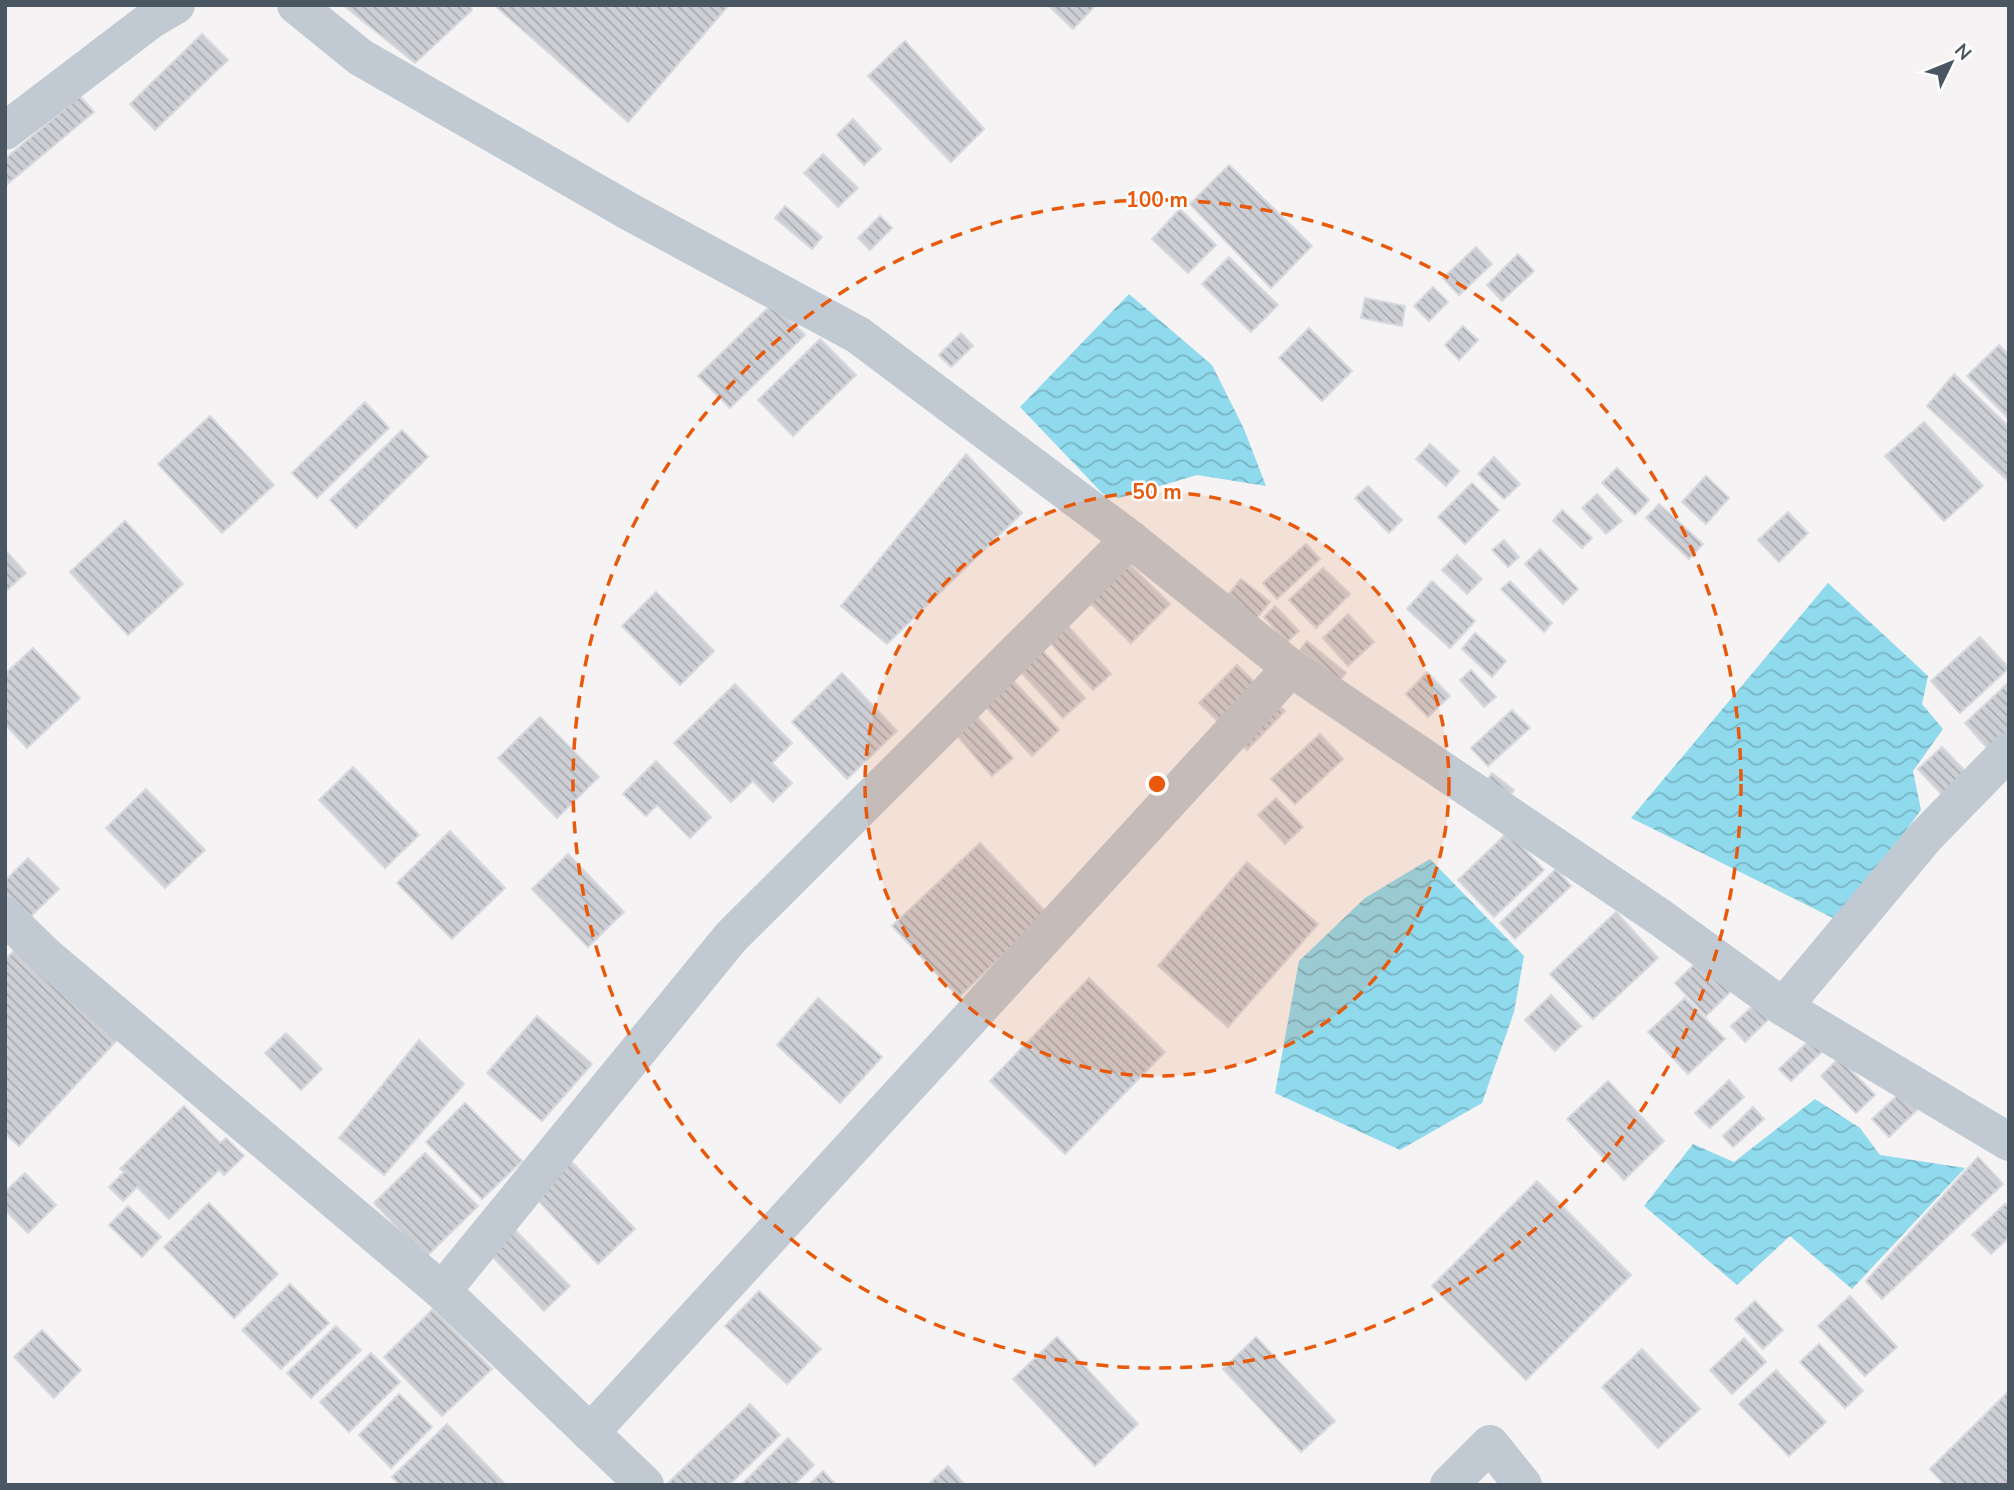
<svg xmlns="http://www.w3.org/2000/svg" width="2014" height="1490" viewBox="0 0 2014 1490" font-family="'Nunito Sans',sans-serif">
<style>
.water{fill:url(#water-waves)}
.building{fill:url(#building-back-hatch);stroke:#d7d9de;stroke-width:2}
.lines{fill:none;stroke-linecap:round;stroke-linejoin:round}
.minor{stroke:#c1cad2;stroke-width:38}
.tertiary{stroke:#c1cad2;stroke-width:38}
.ring{fill:none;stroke:#e8590c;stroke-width:3.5;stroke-dasharray:12 9}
.centre{fill:#e8590c;stroke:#fff;stroke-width:3.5}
.ring-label{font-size:21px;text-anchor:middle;font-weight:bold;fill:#e8590c;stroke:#fff;stroke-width:5;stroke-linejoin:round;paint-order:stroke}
</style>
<defs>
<pattern id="water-waves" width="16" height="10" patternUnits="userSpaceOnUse" patternTransform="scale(1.75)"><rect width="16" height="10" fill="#90daee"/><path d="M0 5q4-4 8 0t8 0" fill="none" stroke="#78b4c4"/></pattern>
<pattern id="building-back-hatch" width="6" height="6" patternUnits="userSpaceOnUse" patternTransform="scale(1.75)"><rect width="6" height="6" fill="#cdcfd5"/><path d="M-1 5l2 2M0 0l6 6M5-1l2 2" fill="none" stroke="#a8abb0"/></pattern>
</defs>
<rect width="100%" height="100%" fill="#f5f3f3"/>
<g class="water">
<path d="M1129 294 1212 365 1244 429 1266 486 1197 475 1119 498 1103 494 1020 407Z"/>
<path d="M1828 583 1928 676 1922 704 1943 729 1913 771 1921 810 1839 921 1631 818Z"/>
<path d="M1430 859 1524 956 1514 1012 1482 1103 1400 1150 1275 1093 1299 961 1365 898Z"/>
<path d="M1815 1099 1860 1128 1880 1155 1965 1168 1852 1289 1790 1236 1737 1285 1644 1206 1693 1144 1734 1162Z"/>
</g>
<g class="building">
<path d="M343 5H469L472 10 415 63Z"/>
<path d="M494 5H729L628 122Z"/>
<path d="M1048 5H1096L1073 29Z"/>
<path d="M202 34 228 60 155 130 130 104Z"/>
<path d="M905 41 984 129 951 162 868 76Z"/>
<path d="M80 96 94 112 5 186V159Z"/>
<path d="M853 119 881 149 864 165 837 135Z"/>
<path d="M823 154 858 188 838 207 804 173Z"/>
<path d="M1229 165 1312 246 1271 288 1190 204Z"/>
<path d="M785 206 822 237 812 249 775 218Z"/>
<path d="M1180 209 1216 245 1188 273 1152 239Z"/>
<path d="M880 216 892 228 870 250 858 238Z"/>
<path d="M1476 247 1492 264 1459 295 1443 278Z"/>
<path d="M1518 254 1534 271 1502 301 1487 285Z"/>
<path d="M1229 257 1278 305 1251 332 1202 284Z"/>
<path d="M1433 287 1448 302 1429 321 1414 306Z"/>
<path d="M1365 298 1405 306 1402 326 1361 318Z"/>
<path d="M773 303 805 335 730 408 698 376Z"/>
<path d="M1463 326 1478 340 1459 360 1445 345Z"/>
<path d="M1309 328 1352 371 1322 401 1279 358Z"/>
<path d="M961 333 973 346 951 367 939 355Z"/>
<path d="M820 339 856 375 793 436 758 400Z"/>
<path d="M1999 345 2009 355 2008 418 1967 376Z"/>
<path d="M1954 374 2009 427V482L1927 406Z"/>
<path d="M365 402 389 428 317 498 292 473Z"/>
<path d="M210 416 274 485 222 533 158 464Z"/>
<path d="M1924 422 1983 486 1944 521 1885 456Z"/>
<path d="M402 430 428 457 356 528 330 500Z"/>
<path d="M1430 444 1459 471 1446 486 1416 459Z"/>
<path d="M966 454 1022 513 887 644 841 606Z"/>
<path d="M1494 457 1520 484 1504 499 1478 474Z"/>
<path d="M1617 468 1649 500 1635 515 1602 483Z"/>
<path d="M1706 476 1729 498 1706 524 1682 502Z"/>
<path d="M1472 483 1499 510 1465 544 1438 517Z"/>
<path d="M1368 486 1402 520 1389 533 1355 498Z"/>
<path d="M1597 494 1622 521 1606 534 1582 508Z"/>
<path d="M1659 504 1703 544 1689 559 1646 518Z"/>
<path d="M1562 510 1592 538 1582 548 1553 521Z"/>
<path d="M1788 512 1808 533 1779 562 1758 540Z"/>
<path d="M125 521 183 584 128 635 70 572Z"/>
<path d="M1504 540 1519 557 1508 567 1492 550Z"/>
<path d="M1306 544 1320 559 1277 599 1263 583Z"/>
<path d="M1540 549 1578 589 1563 604 1525 564Z"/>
<path d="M5 550 26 573 5 592Z"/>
<path d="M1457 555 1482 579 1467 594 1442 570Z"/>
<path d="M1122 557 1170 604 1131 643 1083 596Z"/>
<path d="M1323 568 1350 594 1316 628 1289 600Z"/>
<path d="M1241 579 1270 602 1256 619 1227 596Z"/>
<path d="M1432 581 1475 621 1450 648 1407 609Z"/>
<path d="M1510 581 1552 623 1544 632 1501 589Z"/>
<path d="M656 592 714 651 680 685 622 626Z"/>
<path d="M1275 606 1299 631 1287 642 1264 617Z"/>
<path d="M1348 614 1374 642 1348 666 1323 638Z"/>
<path d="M1058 615 1111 674 1093 690 1040 631Z"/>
<path d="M1475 633 1506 661 1492 677 1462 649Z"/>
<path d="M1980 637 2009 668 1960 713 1931 681Z"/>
<path d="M1034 641 1085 698 1063 718 1011 661Z"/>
<path d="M1307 641 1346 673 1339 682 1300 650Z"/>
<path d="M33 648 80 698 27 748 5 724V674Z"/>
<path d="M1237 665 1285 711 1247 750 1199 703Z"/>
<path d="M1471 670 1496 697 1484 707 1460 680Z"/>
<path d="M1427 672 1450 696 1428 717 1406 694Z"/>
<path d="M842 673 897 731 847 779 792 722Z"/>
<path d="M1011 678 1059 730 1032 756 983 704Z"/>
<path d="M2009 682V732L1989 750 1965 723Z"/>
<path d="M735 684 792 743 772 763 792 783 773 802 753 781 731 802 674 743Z"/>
<path d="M1512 710 1530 728 1488 766 1471 748Z"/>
<path d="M974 713 1013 758 992 776 953 731Z"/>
<path d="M540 717 599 777 557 818 498 758Z"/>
<path d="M1320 734 1343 759 1295 804 1271 779Z"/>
<path d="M1942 747 1968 774 1944 797 1918 769Z"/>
<path d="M656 761 711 817 690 838 657 805 646 816 623 794Z"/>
<path d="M353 767 419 835 385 868 319 800Z"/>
<path d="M1492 773 1514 790 1507 799 1485 783Z"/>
<path d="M146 789 205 850 165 888 106 828Z"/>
<path d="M1276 798 1303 827 1285 844 1258 815Z"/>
<path d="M450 831 505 888 452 939 397 883Z"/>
<path d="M1508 832 1544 870 1494 917 1458 880Z"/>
<path d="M980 843 1047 913 959 997 892 926Z"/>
<path d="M568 854 624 912 588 947 532 889Z"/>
<path d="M28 858 59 889 27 920 5 899V881Z"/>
<path d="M1247 862 1318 924 1228 1027 1158 966Z"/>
<path d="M1556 869 1571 886 1515 939 1500 923Z"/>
<path d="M1616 912 1658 958 1593 1019 1550 974Z"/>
<path d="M17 948 117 1040 19 1146 5 1133V960Z"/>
<path d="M1703 956 1733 989 1706 1016 1675 983Z"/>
<path d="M1089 978 1165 1052 1065 1154 990 1081Z"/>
<path d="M1551 995 1581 1026 1555 1051 1525 1020Z"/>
<path d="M818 998 882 1057 840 1103 777 1045Z"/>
<path d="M1685 998 1725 1039 1688 1074 1648 1032Z"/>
<path d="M1756 1003 1770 1018 1745 1042 1731 1026Z"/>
<path d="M537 1016 592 1064 542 1121 487 1073Z"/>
<path d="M286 1033 322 1069 301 1090 265 1053Z"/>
<path d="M1813 1037 1825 1049 1791 1081 1779 1069Z"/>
<path d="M419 1040 464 1084 384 1175 339 1138Z"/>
<path d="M1839 1058 1875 1095 1856 1113 1821 1076Z"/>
<path d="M1729 1080 1744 1097 1710 1128 1695 1113Z"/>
<path d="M1608 1081 1664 1141 1624 1180 1567 1119Z"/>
<path d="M1903 1090 1919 1108 1889 1137 1872 1119Z"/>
<path d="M465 1103 522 1161 482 1199 426 1142Z"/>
<path d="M184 1106 220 1143 226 1138 244 1156 224 1175 219 1170 169 1219 137 1187 123 1201 109 1187 124 1172 120 1169Z"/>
<path d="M1753 1107 1764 1119 1733 1147 1723 1136Z"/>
<path d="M425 1153 478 1206 426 1257 374 1203Z"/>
<path d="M1978 1157 2003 1184 1882 1299 1866 1281Z"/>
<path d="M571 1161 635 1229 598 1264 534 1196Z"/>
<path d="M25 1173 56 1205 28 1233 5 1210V1192Z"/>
<path d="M1537 1181 1631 1275 1526 1380 1432 1286Z"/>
<path d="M209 1203 278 1274 234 1318 164 1247Z"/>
<path d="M2005 1204 2009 1208V1237L1991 1254 1972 1235Z"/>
<path d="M128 1206 161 1237 142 1257 109 1225Z"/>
<path d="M514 1229 570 1286 544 1311 489 1253Z"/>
<path d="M290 1284 329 1323 281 1369 242 1330Z"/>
<path d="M759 1291 821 1349 787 1384 725 1326Z"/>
<path d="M1850 1296 1897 1347 1865 1376 1818 1326Z"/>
<path d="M1755 1301 1783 1330 1763 1349 1735 1319Z"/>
<path d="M433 1309 492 1369 442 1416 384 1357Z"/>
<path d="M336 1326 361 1350 311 1398 287 1373Z"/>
<path d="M42 1330 81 1370 54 1398 14 1357Z"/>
<path d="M1057 1337 1138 1424 1095 1466 1013 1379Z"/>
<path d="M1256 1337 1335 1421 1301 1452 1223 1369Z"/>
<path d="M1744 1338 1766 1362 1732 1394 1710 1370Z"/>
<path d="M1819 1344 1863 1391 1845 1408 1800 1362Z"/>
<path d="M1642 1349 1700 1409 1658 1448 1602 1387Z"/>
<path d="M371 1353 400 1382 349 1432 320 1402Z"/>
<path d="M1776 1370 1826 1422 1789 1456 1739 1404Z"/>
<path d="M2009 1391V1485H1945L1930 1469Z"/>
<path d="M399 1394 432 1427 391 1468 359 1435Z"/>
<path d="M750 1404 780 1435 729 1485H672L669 1482Z"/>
<path d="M447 1424 506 1485H400L392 1477Z"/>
<path d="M788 1438 814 1465 794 1485H741Z"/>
<path d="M948 1466 965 1485H928Z"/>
<path d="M823 1471 836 1485H809Z"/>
</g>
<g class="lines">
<g class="minor">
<path d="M296 5 360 57 630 212 858 335 1130 539 1291 668 1661 918 1783 1007 2009 1142"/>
<path d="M5 916 46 956 442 1291 645 1485"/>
<path d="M1783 1007 1926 836 2009 751"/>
<path d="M442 1291 731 937 1130 539"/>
<path d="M590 1433 1291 668"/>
<path d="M1449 1485 1490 1444 1523 1485"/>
</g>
<path class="tertiary" d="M5 131 152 19 176 5"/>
</g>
<circle cx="1157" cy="784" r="292" fill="#e8590c" fill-opacity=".12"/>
<g class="ring">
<circle cx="1157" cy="784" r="292"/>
<circle cx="1157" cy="784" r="584"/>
</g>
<circle cx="1157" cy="784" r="10" class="centre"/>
<g class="ring-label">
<text x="1157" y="207">100 m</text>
<text x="1157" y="499">50 m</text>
</g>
<rect width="2014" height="1490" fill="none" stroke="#4a5661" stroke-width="14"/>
<g transform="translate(1951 63) rotate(47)" stroke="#ffffff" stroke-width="5" paint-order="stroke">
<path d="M0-5L12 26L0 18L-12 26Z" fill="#4a5661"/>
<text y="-10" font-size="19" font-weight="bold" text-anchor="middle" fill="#4a5661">N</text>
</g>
</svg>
